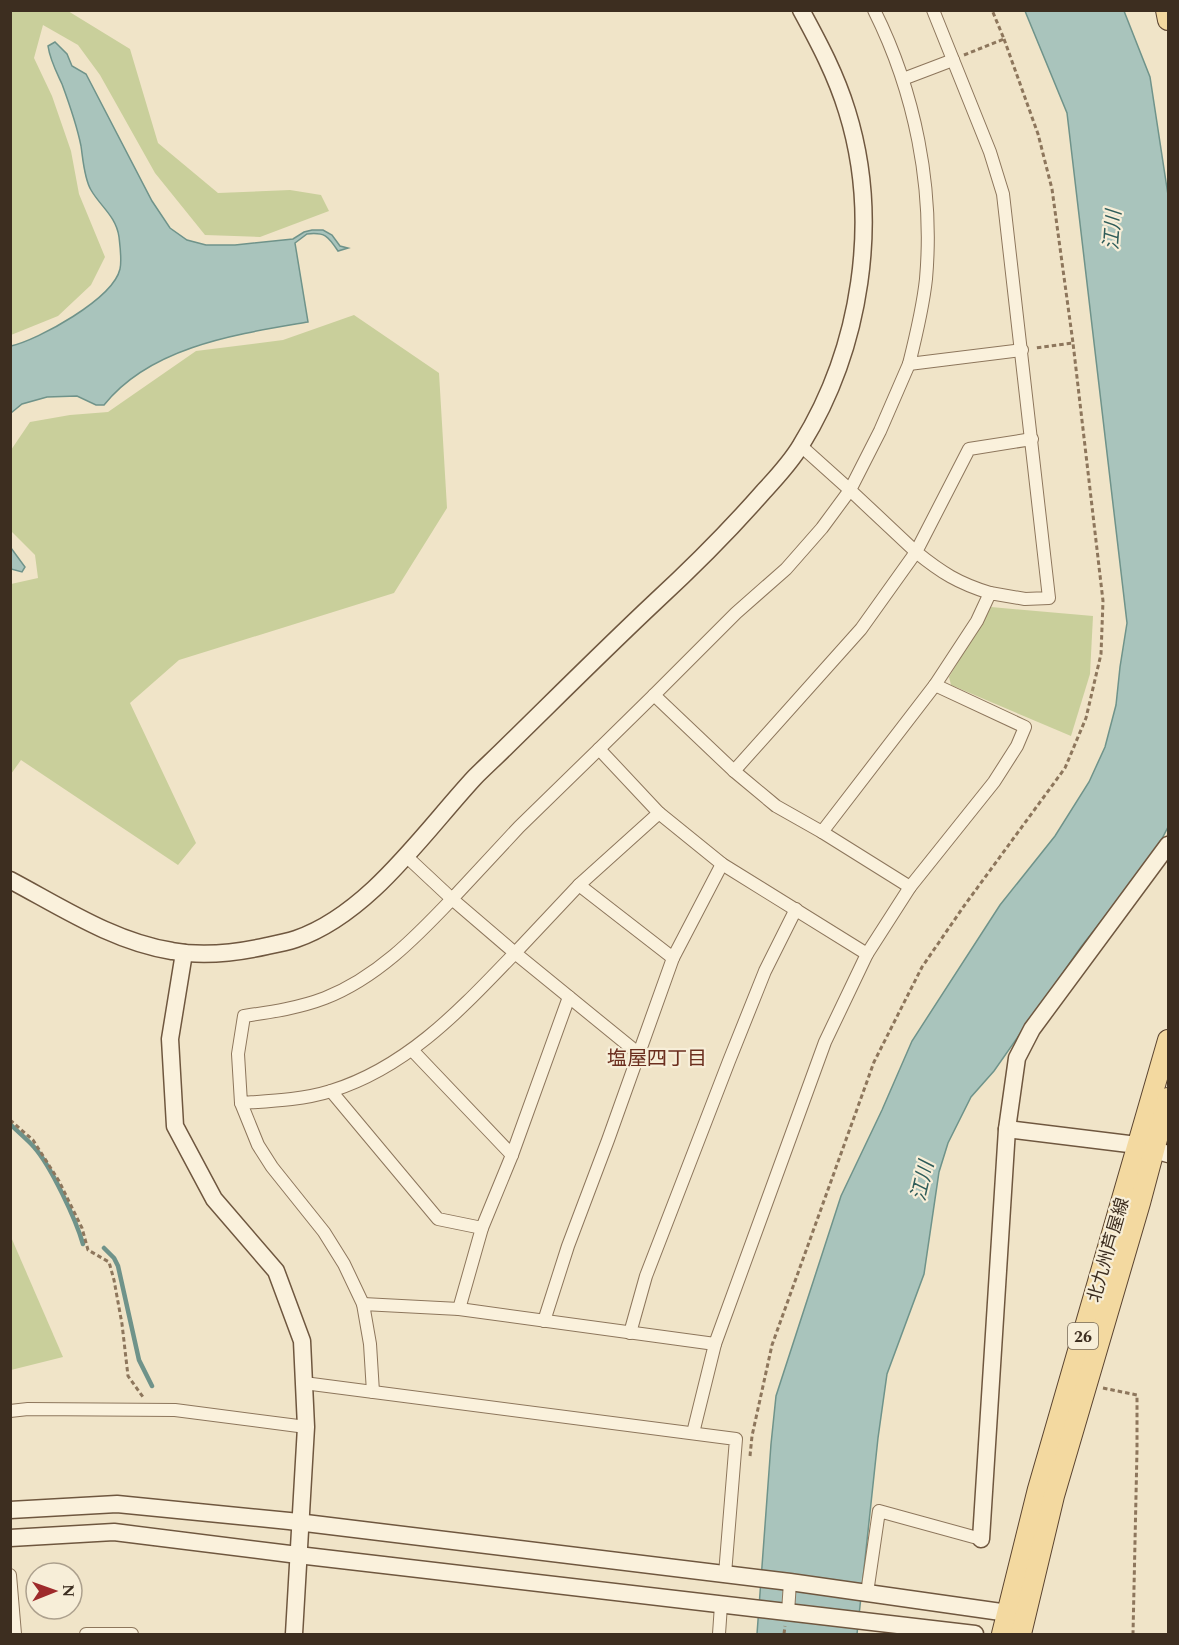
<svg xmlns="http://www.w3.org/2000/svg" width="1179" height="1645" viewBox="0 0 1179 1645" font-family="Spectral,'Noto Sans JP',serif">
<style>
.green{fill:#c9cf9b}
.water{fill:#a9c4bc;stroke:#6f938a;stroke-width:1.5}
.lines{fill:none;stroke-linecap:round;stroke-linejoin:round}
.stream{stroke:#6f938a;stroke-width:4.5}
.street-casing{stroke:#8d765c;stroke-width:14}
.secondary-casing{stroke:#6f573f;stroke-width:19}
.primary-casing{stroke:#5b4430;stroke-width:22}
.path{stroke:#8d765c;stroke-width:3;stroke-dasharray:4.5 3;stroke-linecap:butt}
.street{stroke:#faf1dc;stroke-width:12}
.secondary{stroke:#faf1dc;stroke-width:16}
.primary{stroke:#f3d9a0;stroke-width:20}
.labels{text-anchor:middle;stroke-width:4.5;stroke-linejoin:round;paint-order:stroke}
.shield{fill:#f7eed8;stroke:#756857;stroke-width:1.5}
.shield-label{font-size:16px;font-weight:bold;fill:#3d2e20}
.street-label{font-size:18px;fill:#3d2e20;stroke:#f7eed8}
.water-label{font-size:20px;font-style:italic;fill:#2f5d5a;stroke:#f7eed8}
.neighbourhood-label{font-size:20px;fill:#6b2e1e;stroke:#f7eed8}
</style>
<rect width="100%" height="100%" fill="#f0e4c8"/>
<g class="green">
<path d="M11 10 68 11 130 49 158 143 218 193 290 190 321 195 329 211 260 237 205 235 155 173 100 75 78 45 43 25 34 58 52 96 71 151 79 194 105 257 91 285 58 316 11 335Z"/>
<path d="M354 315 439 373 447 508 394 593 179 660 130 703 196 843 178 865 21 760 11 774V584L38 578 35 555 11 531V450L30 422 70 415 108 412 196 351 283 340Z"/>
<path d="M991 607 1093 616 1090 674 1071 736 951 685 949 677Z"/>
<path d="M11 1237 63 1357 11 1370H10Z"/>
</g>
<g class="water">
<path d="M1025 11H1124L1150 77 1168 195V827L1154 854 1081 947 994 1071 971 1097 948 1143 939 1172 924 1274 887 1374 878 1438 857 1634H757L771 1444 776 1396 841 1196 882 1110 912 1041 1000 905 1055 836 1089 782 1105 747 1116 705 1120 667 1127 623 1067 113Z"/>
<path d="M55 42 67 54 72 66 86 74 152 201 170 228 187 240 206 245H235L293 239 304 232 312 230H323L332 235 340 246 348 248 338 251C328 236 325 232 307 234L295 243 308 322C238 334 151 346 104 405H96L77 396 47 397 22 404 11 413V346C38 340 113 299 120 269 122 260 120 246 119 237 116 216 100 206 91 190 84 178 83 159 81 146 77 126 69 103 62 84 56 71 50 60 48 46Z"/>
<path d="M11 548 25 567 22 572 11 569Z"/>
</g>
<g class="lines">
<g class="stream">
<path d="M10 1124C18 1132 27 1139 34 1147 51 1166 76 1220 83 1244"/>
<path d="M104 1248 114 1258 118 1266 139 1360 152 1386"/>
</g>
<defs>
<g id="street">
<path d="M874 10C915 92 934 187 926 279 923 307 916 336 909 364L1022 350"/>
<path d="M903 79 953 60"/>
<path d="M909 364 880 431 850 490 916 552 861 629 734 771 776 806 822 832 935 685"/>
<path d="M990 593C958 583 942 573 916 552L969 449 1032 439"/>
<path d="M654 695 599 749 659 813 722 864 867 954"/>
<path d="M734 771 654 695 736 613 786 569 822 528 850 490 801 446"/>
<path d="M659 813 579 885 673 958"/>
<path d="M822 832 910 887"/>
<path d="M406 856 452 899C415 938 376 978 325 998 299 1008 271 1012 244 1016L238 1054 241 1103C271 1101 302 1100 331 1091 408 1067 461 1009 515 953L452 899 519 827 599 749"/>
<path d="M579 885 515 953 639 1054"/>
<path d="M412 1050 512 1155"/>
<path d="M331 1091 438 1219 482 1228"/>
<path d="M241 1103 258 1145 272 1167 324 1232 344 1264 363 1304"/>
<path d="M459 1309 482 1228 512 1155 569 997"/>
<path d="M544 1321 568 1246 608 1140 673 958 722 864"/>
<path d="M630 1333 646 1276 729 1061 765 971 796 909"/>
<path d="M715 1344 825 1042 867 954 910 887 994 782 1017 746 1025 727 935 685 977 621 990 593 1025 599 1049 598 1003 194 990 152 933 10"/>
<path d="M304 1383 736 1439 725 1574"/>
<path d="M373 1392 370 1344 363 1304 459 1309 715 1344 693 1433"/>
<path d="M10 1411 28 1409 175 1410 306 1427"/>
<path d="M10 1575 15 1634"/>
<path d="M867 1593 879 1511 981 1539"/>
<path d="M788 1612 790 1582"/>
<path d="M86 1634H132"/>
<path d="M719 1634 721 1605"/>
</g>
<g id="secondary">
<path d="M10 880C61 907 114 942 172 951 204 957 236 953 267 946 277 944 287 942 296 939 369 914 424 832 475 777 485 767 496 757 507 746 556 698 605 649 655 602 694 566 729 531 764 491 777 477 791 462 801 445 861 348 881 220 847 111 836 75 819 43 801 10"/>
<path d="M184 953 170 1039 175 1126 214 1199 276 1271 302 1341 306 1427 294 1634"/>
<path d="M1007 1129 1137 1145 1168 1154"/>
<path d="M10 1510 117 1504 289 1521 790 1582 1008 1613"/>
<path d="M10 1538 114 1532 298 1555 975 1634"/>
<path d="M981 1539 1007 1129 1017 1058 1032 1029 1168 845"/>
</g>
<g id="primary">
<path d="M1166 10 1168 20"/>
<path d="M1002 1634 1038 1489 1168 1040"/>
<path d="M1021 1634 1054 1496 1140 1203 1168 1098"/>
</g>
</defs>
<use href="#street" class="street-casing"/>
<use href="#secondary" class="secondary-casing"/>
<use href="#primary" class="primary-casing"/>
<g class="path">
<path d="M1004 39 1038 134 1052 189 1073 343 1035 348"/>
<path d="M964 55 1004 39 992 10"/>
<path d="M10 1120 33 1140 59 1181 82 1228 88 1250 109 1262 114 1280 122 1324 128 1376 143 1397"/>
<path d="M1103 1388 1137 1395V1450L1133 1634"/>
<path d="M750 1456 752 1436 772 1345 874 1062 922 967 964 906 1065 768 1086 718 1101 654 1103 601 1073 343"/>
<path d="M784 1634 785 1626"/>
</g>
<use href="#street" class="street"/>
<use href="#secondary" class="secondary"/>
<use href="#primary" class="primary"/>
</g>
<g class="labels">
<rect class="shield" x="1068" y="1323" width="30" height="26" rx="4.5"/>
<g class="shield-label">
<text x="1083" y="1342">26</text>
</g>
<g class="street-label">
<text transform="translate(1108 1250) rotate(-74)" y="6">北九州芦屋線</text>
</g>
<g class="water-label">
<text transform="translate(1112 230) rotate(-86)" y="7">江川</text>
<text transform="translate(922 1181) rotate(-77)" y="7">江川</text>
</g>
<g class="neighbourhood-label">
<text x="657" y="1065">塩屋四丁目</text>
</g>
</g>
<rect width="1179" height="1645" fill="none" stroke="#3d2e20" stroke-width="24"/>
<g transform="translate(54 1591) rotate(89)"><circle r="28" fill="#f7eed8" stroke="#ada18e" stroke-width="1.5"/>
<path d="M0-4.5L10 22L0 15L-10 22Z" fill="#9e2a2b"/>
<text y="-9" font-size="16" font-weight="bold" text-anchor="middle" fill="#3d2e20">N</text>
</g>
</svg>
